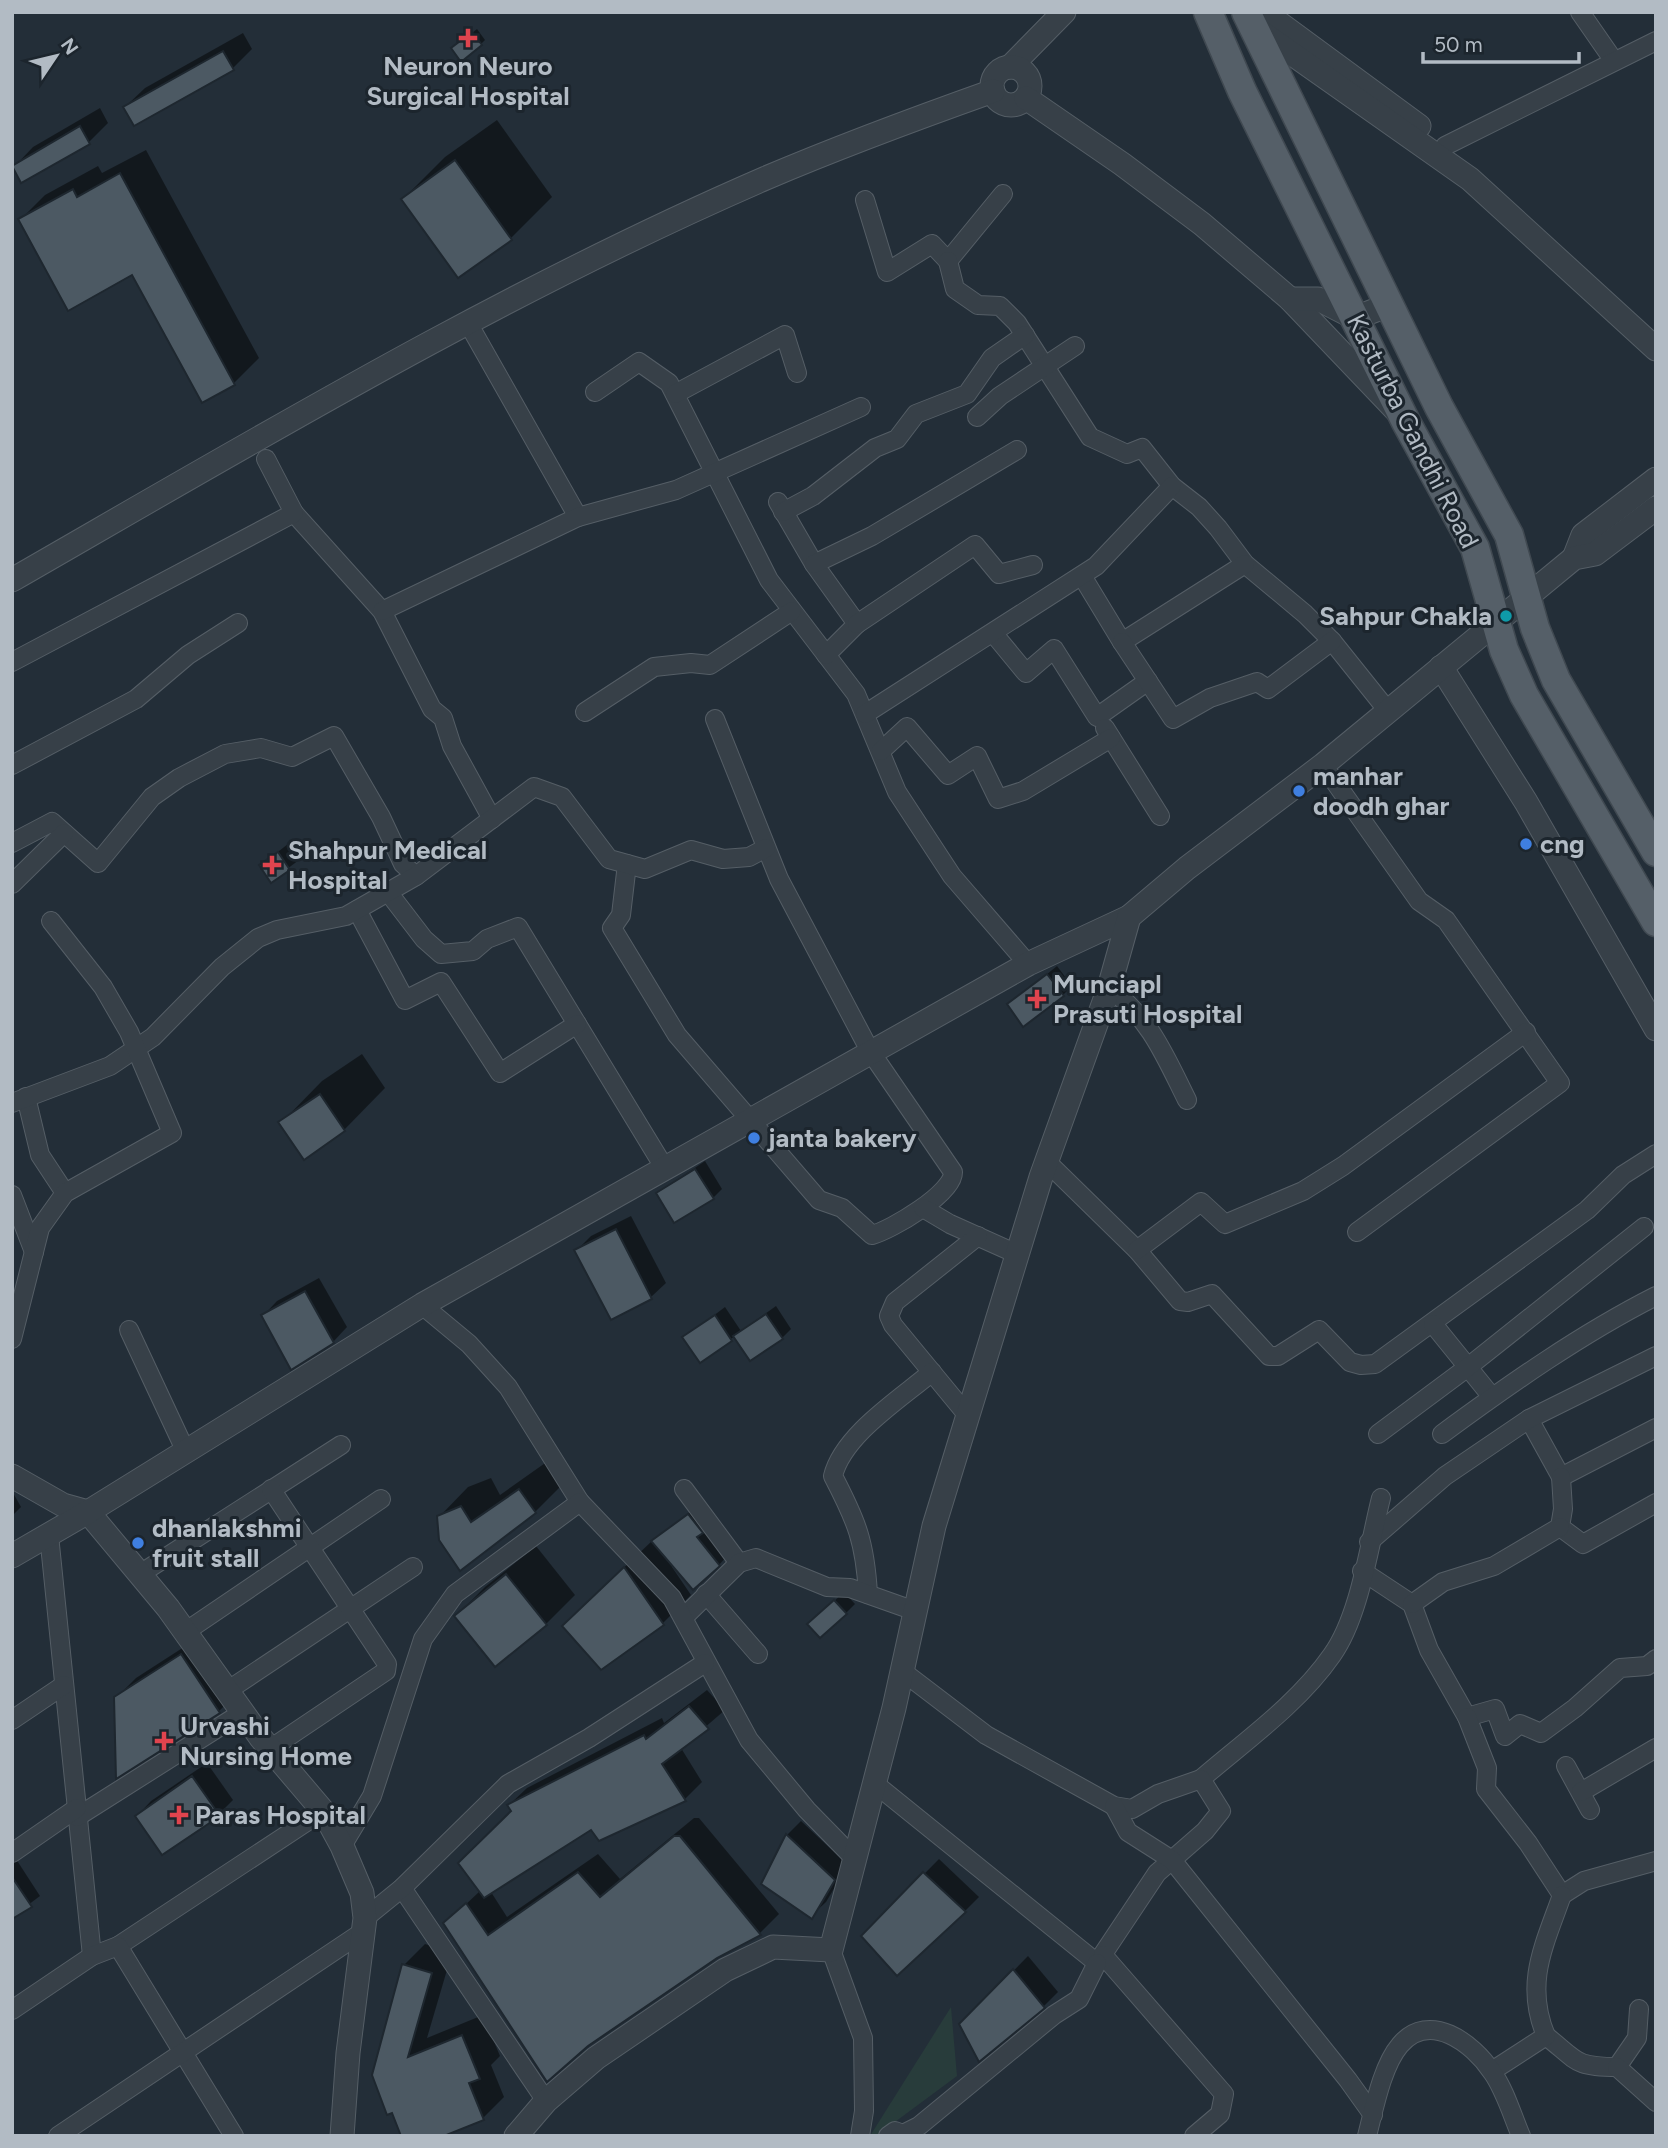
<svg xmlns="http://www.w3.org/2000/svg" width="1668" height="2148" viewBox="0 0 1668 2148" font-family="Figtree,sans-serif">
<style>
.green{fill:#283c3b}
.shadow{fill:#0007}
.building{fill:#4c5963;stroke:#1e272f;stroke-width:2}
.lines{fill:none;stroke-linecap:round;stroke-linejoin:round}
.minor-casing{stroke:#555e66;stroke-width:20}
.tertiary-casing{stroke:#555e66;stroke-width:25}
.primary-casing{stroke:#404951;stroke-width:31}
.minor{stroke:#374048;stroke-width:18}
.tertiary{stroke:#374048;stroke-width:23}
.primary{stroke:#555f68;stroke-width:28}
.health-dot{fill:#e0444e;stroke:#1c252d;stroke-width:2.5}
.culture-dot{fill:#0f9aa8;stroke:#1c252d;stroke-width:2.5}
.shop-dot{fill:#3f7fe0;stroke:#1c252d;stroke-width:2.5}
.labels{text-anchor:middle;stroke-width:6;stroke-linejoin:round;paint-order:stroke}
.poi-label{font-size:26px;font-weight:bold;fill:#b2bbc4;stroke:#1c252d;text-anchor:start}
.street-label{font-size:26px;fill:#b2bbc4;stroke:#1c252d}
</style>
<rect width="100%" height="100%" fill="#232e38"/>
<path class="green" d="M951 2007 957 2076 876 2136H870Z"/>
<g class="shadow">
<path d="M477 29 485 40 481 44 457 45Z"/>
<path d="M243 33 252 49 233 68 125 107 145 88Z"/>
<path d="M100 108 108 123 89 142 14 167 33 147Z"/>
<path d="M497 120 552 197 511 238 403 199 445 157Z"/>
<path d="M146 150 259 358 234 383 202 400 133 273 20 220 45 195 98 166 102 173Z"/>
<path d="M288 844 299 860 271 881 261 865Z"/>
<path d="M1057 966 1072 986 1063 995 1009 1005Z"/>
<path d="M362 1054 385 1088 344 1130 281 1123 322 1081Z"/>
<path d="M705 1161 722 1189 713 1198 658 1193Z"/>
<path d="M631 1216 666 1283 651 1297 611 1318 576 1251 591 1236Z"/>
<path d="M319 1278 347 1327 333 1342 263 1316 277 1301Z"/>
<path d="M776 1306 791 1329 782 1338 735 1336 700 1361 684 1338 725 1307 741 1331Z"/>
<path d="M548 1461 564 1483 535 1512 460 1568 439 1517 468 1487 491 1478 500 1495Z"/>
<path d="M12 1491 21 1507 12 1516Z"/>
<path d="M698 1506 728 1555 719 1565 672 1567 691 1595 663 1623 593 1597 653 1540Z"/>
<path d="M536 1546 575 1595 546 1624 495 1664 456 1616 485 1587Z"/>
<path d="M844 1592 855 1604 846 1613 819 1615Z"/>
<path d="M201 1636 239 1692 219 1711 118 1776 116 1698 136 1678Z"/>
<path d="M707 1690 725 1710 681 1748 702 1782 685 1799 599 1839 592 1827 491 1892 507 1917 598 1854 620 1879 694 1818H699L779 1914 760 1933 716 1957 587 2045 445 1924 480 1891 513 1811 509 1805 527 1788 662 1718 664 1723Z"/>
<path d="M207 1763 233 1800 219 1814 137 1816 151 1801Z"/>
<path d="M801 1821 848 1865 826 1902 811 1916 763 1884 787 1835Z"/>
<path d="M16 1859 40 1896 12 1917V1861Z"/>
<path d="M939 1859 979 1897 965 1911 863 1936Z"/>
<path d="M425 1944 452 1953 427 2038 483 2015 500 2056 491 2065 504 2097 483 2118 403 2136 404 1965Z"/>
<path d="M1028 1956 1058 1992 1043 2007 961 2024Z"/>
</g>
<g class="building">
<path d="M472 32 482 45 461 62 451 48Z"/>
<path d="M223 51 234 70 134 126 123 107Z"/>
<path d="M80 126 90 144 21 183 12 166Z"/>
<path d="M455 160 512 240 458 278 401 199Z"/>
<path d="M120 173 235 385 202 403 132 275 68 311 18 219 73 189 77 197Z"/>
<path d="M278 852 290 870 271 883 259 865Z"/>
<path d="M1047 974 1064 996 1023 1027 1007 1004Z"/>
<path d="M320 1094 345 1131 304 1160 278 1122Z"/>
<path d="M695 1169 714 1199 674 1223 656 1193Z"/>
<path d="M616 1229 652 1299 611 1320 574 1250Z"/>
<path d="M305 1291 334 1343 291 1370 261 1315Z"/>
<path d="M766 1314 783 1339 750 1361 733 1336Z"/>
<path d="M715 1315 732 1341 700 1363 682 1337Z"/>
<path d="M519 1489 536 1513 460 1571 439 1540 437 1516 461 1506 471 1522Z"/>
<path d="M688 1514 703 1533 697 1537 720 1566 693 1590 651 1541Z"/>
<path d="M624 1567 664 1625 601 1670 562 1626Z"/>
<path d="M506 1574 547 1625 495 1667 454 1616Z"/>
<path d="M834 1600 847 1614 820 1638 807 1624Z"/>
<path d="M181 1654 220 1713 116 1779 114 1697Z"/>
<path d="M689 1706 709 1729 662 1764 686 1801 599 1841 591 1830 484 1898 458 1863 511 1811 507 1805 644 1735 646 1739Z"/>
<path d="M192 1776 220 1816 162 1855 135 1816Z"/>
<path d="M786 1834 835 1880 812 1919 761 1884Z"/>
<path d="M674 1836H680L761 1935 717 1958 588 2046 547 2082 443 1923 466 1903 488 1935 578 1872 600 1897Z"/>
<path d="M923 1872 966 1912 897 1976 861 1936Z"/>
<path d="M12 1877 32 1907 12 1919Z"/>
<path d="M402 1964 432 1973 408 2057 462 2035 480 2079 469 2083 484 2120 444 2136H401L392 2113 387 2115 372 2075Z"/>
<path d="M1013 1969 1045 2008 979 2062 959 2024Z"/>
</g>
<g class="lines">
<defs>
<g id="minor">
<path d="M1580 12 1614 61"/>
<path d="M1445 146 1656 41"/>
<path d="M865 200 887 272 932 244 948 261 1003 194"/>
<path d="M948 261 955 289 978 305 1000 306 1017 323 1090 437 1127 454 1142 448 1172 486 1199 507 1218 528 1245 564 1305 614 1332 641 1388 711"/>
<path d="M468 323 578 517"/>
<path d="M595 392 639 362 669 383 769 580 856 694 897 792 952 876 1028 964"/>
<path d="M675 394 785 335 797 373"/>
<path d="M977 417 1000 396 1075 346"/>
<path d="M778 502 814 564 857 624 826 655"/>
<path d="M783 512 813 496 875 448 897 439 916 414 967 394 992 358 1025 335"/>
<path d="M294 513 382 611 432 709 443 718 452 746 492 819"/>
<path d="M814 564 872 536 1017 450"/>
<path d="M1082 576 1122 642 1245 564"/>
<path d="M382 611 578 517 676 490 861 407"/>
<path d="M857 624 975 545 999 574 1033 565"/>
<path d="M993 633 1026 673 1054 649 1097 717 1148 681"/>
<path d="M1122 642 1173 719 1210 698 1257 682 1268 689 1332 641"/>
<path d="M12 662 294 513 266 459"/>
<path d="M585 712 654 667 691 663 710 665 792 611"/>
<path d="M865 714 1096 566 1172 486"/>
<path d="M1105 728 1160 816"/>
<path d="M881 751 907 727 948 775 977 756 998 799 1023 791 1111 738"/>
<path d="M12 765 136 699 188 655 238 623"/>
<path d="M1323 765 1419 901 1446 920 1560 1083 1357 1232"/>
<path d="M12 843 52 822 98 863 152 797 179 778 225 754 261 748 292 757 334 736 381 817 403 864 416 876"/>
<path d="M627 864 621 915 612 928 677 1035 819 1200 842 1208 872 1235C891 1230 954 1193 953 1172L870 1051 779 879 715 719"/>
<path d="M12 884 64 833"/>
<path d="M388 892 424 939 441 954 473 951 487 939 518 927 664 1167"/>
<path d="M357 910 405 1000 441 982 500 1073 577 1024"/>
<path d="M1109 988C1150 1018 1165 1056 1187 1100"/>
<path d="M26 1097 40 1155 65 1193"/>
<path d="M12 1103 110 1066 153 1037 222 967 258 938 277 930 346 916 416 876 534 787 562 797 609 859 645 869 691 850 723 859 749 857 766 848"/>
<path d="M1047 1162 1137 1250 1180 1301 1188 1302 1212 1294 1269 1356H1278L1319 1330 1350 1362 1361 1365 1375 1364 1587 1210 1623 1175 1656 1154"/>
<path d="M12 1195 34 1252"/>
<path d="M923 1208 950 1224 1017 1254"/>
<path d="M1137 1250 1201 1202 1225 1224 1303 1191 1343 1166 1526 1032"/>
<path d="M422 1305 469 1344 508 1387 580 1502"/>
<path d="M1433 1324 1492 1397"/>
<path d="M129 1330 186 1452"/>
<path d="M12 1339 40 1228 65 1193 172 1133 129 1032 103 987 51 921"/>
<path d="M968 1416 893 1325 889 1316 895 1302 978 1236"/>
<path d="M1529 1419 1561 1477 1656 1428"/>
<path d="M1378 1434 1468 1367 1644 1227"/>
<path d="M1442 1434C1510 1384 1581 1334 1656 1296"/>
<path d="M1561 1477 1563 1509 1560 1527 1583 1544 1656 1503"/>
<path d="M684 1489 739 1563"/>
<path d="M49 1535 92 1956"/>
<path d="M1369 1542 1445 1476 1529 1419 1656 1356"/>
<path d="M1362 1571 1412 1604 1429 1650 1467 1717 1495 1709 1505 1736 1520 1724 1541 1733 1575 1708 1620 1668 1647 1666 1656 1659"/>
<path d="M140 1574 341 1445"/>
<path d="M706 1594 758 1654"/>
<path d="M868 1594C865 1542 857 1522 833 1476 843 1435 900 1399 932 1372"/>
<path d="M1412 1604 1443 1582 1494 1566 1560 1527"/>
<path d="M684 1617 739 1563 756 1558 827 1587 850 1588 915 1611"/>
<path d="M185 1632 381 1499"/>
<path d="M227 1691 413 1567"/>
<path d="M1467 1717 1487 1768 1486 1789 1528 1843 1562 1895 1584 1881 1656 1861"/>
<path d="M12 1720 64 1685"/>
<path d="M270 1749 386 1671 387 1664 271 1489"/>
<path d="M1566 1766 1590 1810"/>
<path d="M1201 1779C1245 1741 1298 1704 1332 1655 1360 1616 1369 1545 1381 1498"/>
<path d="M874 1783 1097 1963 1157 1873 1205 1831 1221 1811 1201 1779 1158 1794 1132 1809 1114 1806 986 1735 902 1671"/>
<path d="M1581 1792 1656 1748"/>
<path d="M1114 1806 1128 1832 1172 1860 1348 2080 1373 2115"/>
<path d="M77 1817 243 1712"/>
<path d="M342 1846 372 1796 423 1639 455 1594 580 1502 672 1598 749 1740 807 1810 854 1858"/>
<path d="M12 1853 77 1808"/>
<path d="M402 1888 546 2101"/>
<path d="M365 1918 402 1888 508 1784 589 1738 705 1663"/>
<path d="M118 1946 323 1811"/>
<path d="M831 1950 863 2038 864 2111 860 2136"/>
<path d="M1103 1955 1224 2094 1220 2114 1194 2136"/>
<path d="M12 2010 92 1956 118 1946 234 2136"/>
<path d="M1546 2036C1578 2061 1574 2067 1617 2067L1637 2038 1639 2009"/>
<path d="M1617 2067 1656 2102"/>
<path d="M1492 2071 1546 2036C1524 1983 1544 1946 1562 1895"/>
<path d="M58 2136 364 1931"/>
<path d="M888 2136 895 2131 903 2134 919 2126 1054 2015 1079 1999 1097 1963"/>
<path d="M1367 2136C1374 2109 1382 2066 1400 2045 1429 2010 1473 2043 1492 2072 1505 2090 1512 2115 1521 2136"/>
</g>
<g id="tertiary">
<path d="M1264 12 1419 126"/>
<path d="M1254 27 1470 179 1656 349"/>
<path d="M1010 67 1064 12"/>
<circle cx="1011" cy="86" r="19"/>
<path d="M1026 98 1122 164 1202 224 1290 299 1395 409"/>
<path d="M1290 299H1318L1355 318 1389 305"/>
<path d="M1574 558 1583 535 1656 479"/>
<path d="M12 580C259 438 505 291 766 178 841 146 917 118 993 91"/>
<path d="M1441 667 1526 802 1656 1029"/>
<path d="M12 1476 63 1505 88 1512 168 1608 261 1738 323 1811 342 1846 362 1893 365 1918 348 2053 342 2136"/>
<path d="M12 1556 88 1512 422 1305 1028 964 1129 917"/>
<path d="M516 2136 546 2101 596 2058 725 1970 773 1947 831 1950 894 1708 934 1526 1041 1177 1109 988 1129 917 1187 868 1323 765 1574 558 1595 554 1656 508"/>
</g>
<g id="primary">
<path d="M1208 12 1242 91 1406 422 1475 548 1504 650 1524 695 1656 922"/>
<path d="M1246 12 1439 407 1509 535 1535 628 1556 680 1656 852"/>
</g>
</defs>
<use href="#minor" class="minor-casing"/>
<use href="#tertiary" class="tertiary-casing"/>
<use href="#primary" class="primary-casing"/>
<use href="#minor" class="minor"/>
<use href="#tertiary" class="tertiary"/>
<use href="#primary" class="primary"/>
</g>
<g class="health-dot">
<path d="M464.5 27.5h7v7h7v7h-7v7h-7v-7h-7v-7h7z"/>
<path d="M268.5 854.5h7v7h7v7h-7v7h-7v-7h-7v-7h7z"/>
<path d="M1033.5 988.5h7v7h7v7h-7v7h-7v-7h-7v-7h7z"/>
<path d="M160.5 1730.5h7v7h7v7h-7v7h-7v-7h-7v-7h7z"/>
<path d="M175.5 1804.5h7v7h7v7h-7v7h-7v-7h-7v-7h7z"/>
</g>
<circle class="culture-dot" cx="1506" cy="616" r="7"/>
<g class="shop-dot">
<circle cx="1299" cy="791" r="7"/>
<circle cx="1526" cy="844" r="7"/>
<circle cx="754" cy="1138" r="7"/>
<circle cx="138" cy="1543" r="7"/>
</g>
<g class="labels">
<g class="poi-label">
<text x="468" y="75" text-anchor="middle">Neuron Neuro<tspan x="468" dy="30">Surgical Hospital</tspan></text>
<text x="1492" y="625" text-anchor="end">Sahpur Chakla</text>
<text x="1313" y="785">manhar<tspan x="1313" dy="30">doodh ghar</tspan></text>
<text x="1540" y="853">cng</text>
<text x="288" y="859">Shahpur Medical<tspan x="288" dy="30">Hospital</tspan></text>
<text x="1053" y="993">Munciapl<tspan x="1053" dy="30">Prasuti Hospital</tspan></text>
<text x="768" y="1147">janta bakery</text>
<text x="152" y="1537">dhanlakshmi<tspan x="152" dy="30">fruit stall</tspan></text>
<text x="180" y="1735">Urvashi<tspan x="180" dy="30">Nursing Home</tspan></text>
<text x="195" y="1824">Paras Hospital</text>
</g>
<g class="street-label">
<text transform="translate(1413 431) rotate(63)" y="9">Kasturba Gandhi Road</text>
</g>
</g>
<rect width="1668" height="2148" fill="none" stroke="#b2bbc4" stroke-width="28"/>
<g transform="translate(56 56) rotate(55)" stroke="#1c252d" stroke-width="5" paint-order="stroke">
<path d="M0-5L12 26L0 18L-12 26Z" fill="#b2bbc4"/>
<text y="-10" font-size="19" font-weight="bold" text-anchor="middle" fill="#b2bbc4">N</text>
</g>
<path d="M1423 52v10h156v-10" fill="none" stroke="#b2bbc4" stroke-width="3.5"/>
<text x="1434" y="52" font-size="21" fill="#b2bbc4" stroke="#1c252d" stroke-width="5" paint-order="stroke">50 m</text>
</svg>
